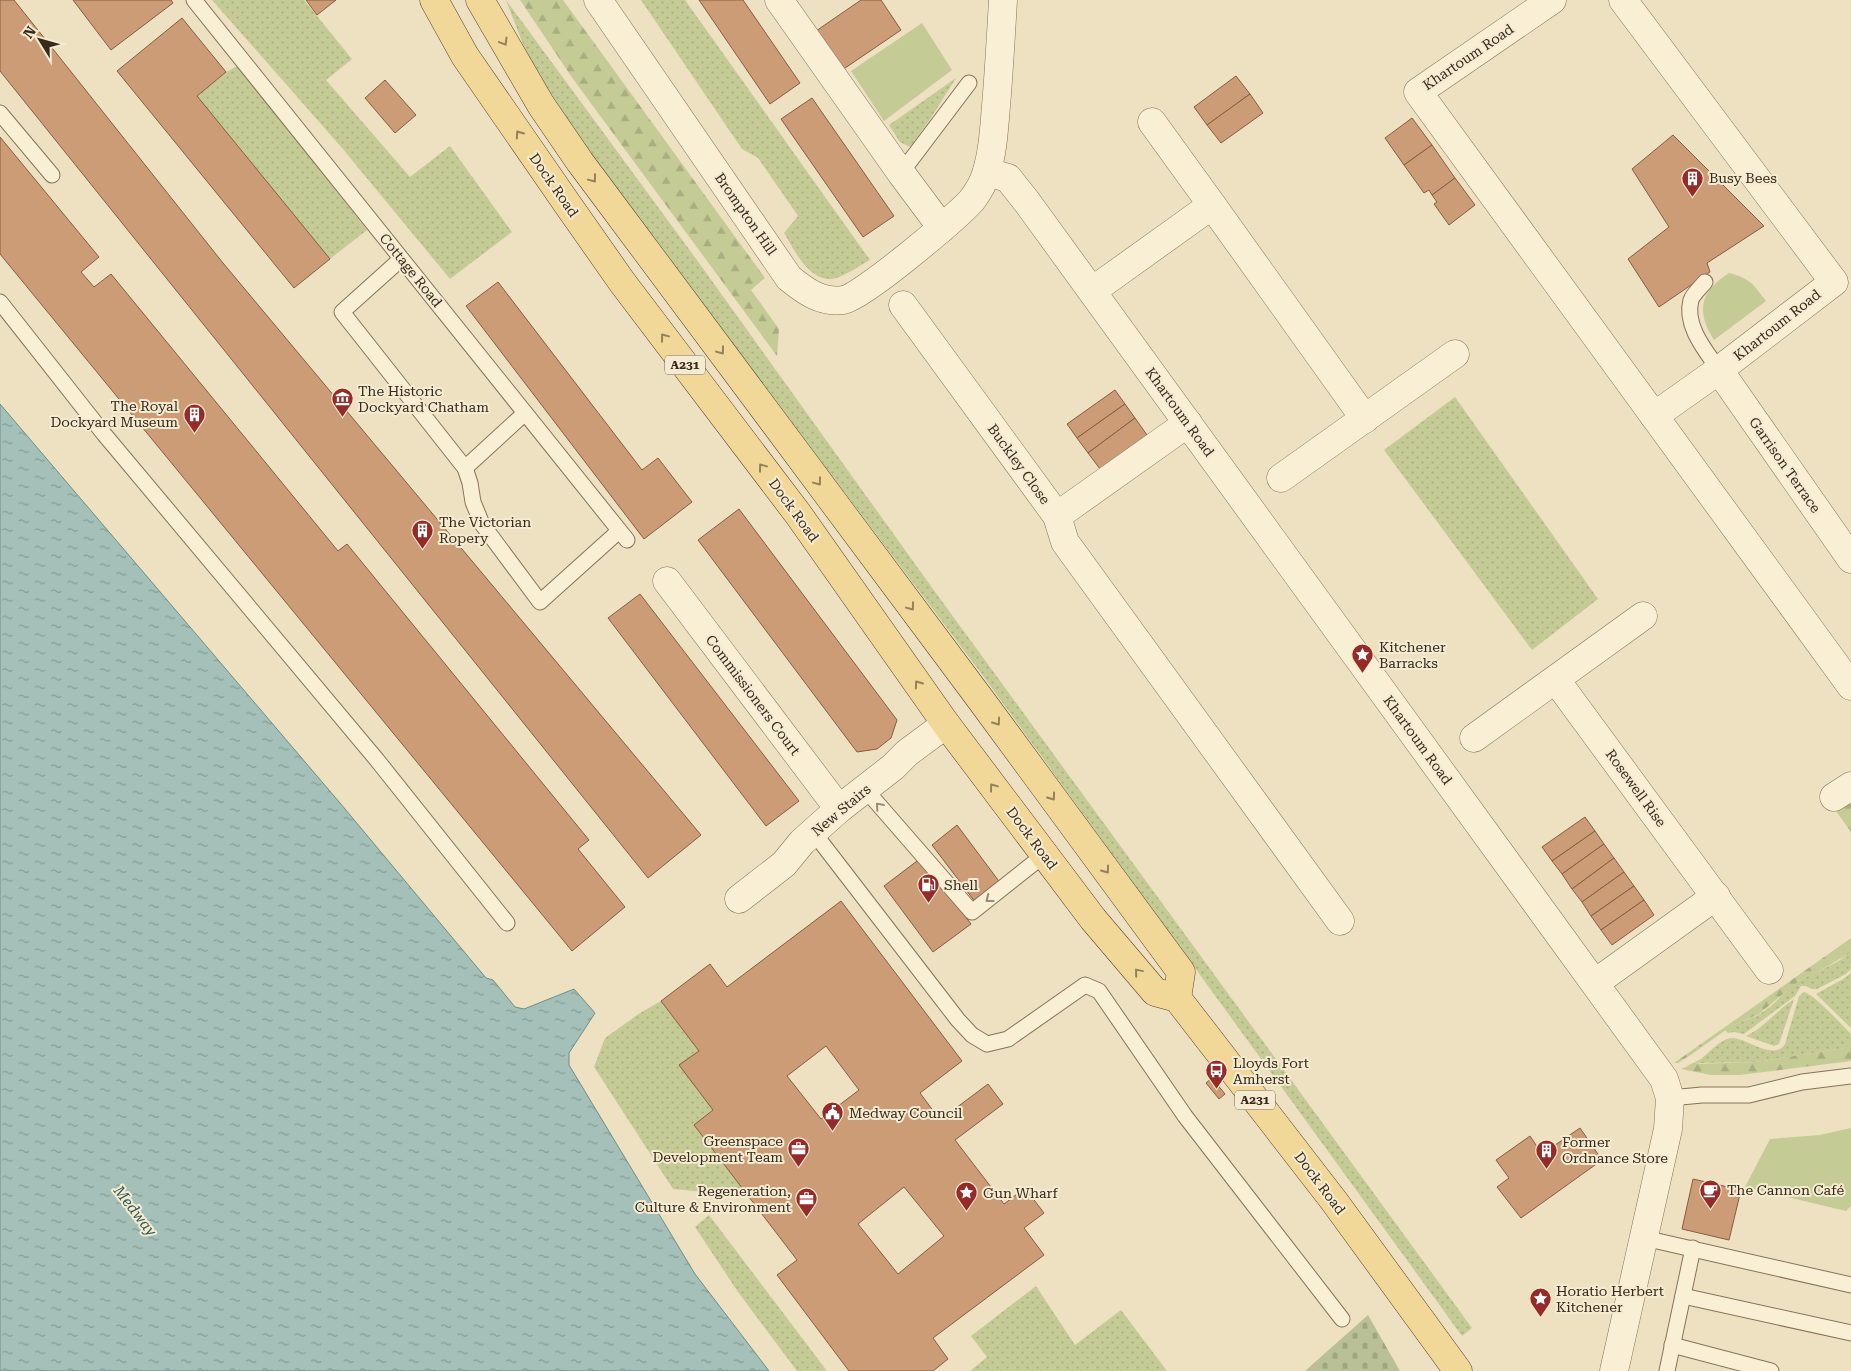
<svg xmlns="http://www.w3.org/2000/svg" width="1851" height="1371" viewBox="0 0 1851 1371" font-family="'Roboto Serif',serif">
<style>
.grass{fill:url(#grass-dots)}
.forest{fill:url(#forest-firs)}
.cemetery{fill:url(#cemetery-stones)}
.park{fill:#c4cb95}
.water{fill:url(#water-ripples);stroke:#6b8e86}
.building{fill:#cc9c77;stroke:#865d3f;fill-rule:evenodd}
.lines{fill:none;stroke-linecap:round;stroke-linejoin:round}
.lane-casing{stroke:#877259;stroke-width:17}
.street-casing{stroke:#877259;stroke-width:29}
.primary-casing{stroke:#55412d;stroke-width:29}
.lane{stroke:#f8efd4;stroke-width:15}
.street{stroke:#f8efd4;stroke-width:28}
.primary{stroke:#f1d899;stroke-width:28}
.oneway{stroke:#94815b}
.oneway2{stroke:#988c78}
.labels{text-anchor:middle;stroke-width:4;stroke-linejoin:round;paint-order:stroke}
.shield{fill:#f5ebd1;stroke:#706453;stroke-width:1}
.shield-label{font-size:12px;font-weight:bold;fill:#372a1d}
.street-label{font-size:14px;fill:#372a1d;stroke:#f5ebd1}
.poi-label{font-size:14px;fill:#372a1d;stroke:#f5ebd1;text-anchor:start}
.water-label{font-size:15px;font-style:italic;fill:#2c5655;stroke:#f5ebd1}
</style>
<defs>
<pattern id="grass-dots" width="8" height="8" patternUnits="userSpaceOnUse" patternTransform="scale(1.25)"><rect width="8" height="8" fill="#c4cb95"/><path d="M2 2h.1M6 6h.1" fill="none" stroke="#a9ae80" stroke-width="1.8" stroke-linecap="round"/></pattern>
<pattern id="forest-firs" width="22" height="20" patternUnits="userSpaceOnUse" patternTransform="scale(1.25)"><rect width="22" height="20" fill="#c4cb95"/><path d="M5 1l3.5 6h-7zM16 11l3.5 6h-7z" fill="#a9ae80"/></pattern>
<pattern id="cemetery-stones" width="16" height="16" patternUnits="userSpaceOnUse" patternTransform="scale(1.25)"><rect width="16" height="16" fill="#bac095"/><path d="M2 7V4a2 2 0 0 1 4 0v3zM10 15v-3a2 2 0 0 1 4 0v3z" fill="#a0a580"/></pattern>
<pattern id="water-ripples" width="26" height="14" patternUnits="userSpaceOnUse" patternTransform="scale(1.25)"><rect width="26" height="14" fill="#a4c0b8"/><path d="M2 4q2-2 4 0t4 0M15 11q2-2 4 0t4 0" fill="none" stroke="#869c95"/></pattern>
</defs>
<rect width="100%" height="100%" fill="#eee1c1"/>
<g class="grass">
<path d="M212 0H304L352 59 326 80 410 177 450 146 512 232 450 279 342 148Z"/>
<path d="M506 0 694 256 933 589 1472 1328 1462 1336 981 673 639 220 575 131 540 76 526 52Z"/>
<path d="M641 0H685L870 260C860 265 850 273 839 277 812 288 795 251 784 233L798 216 758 158 742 149Z"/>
<path d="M238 66 367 230 330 259 197 96 226 72Z"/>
<path d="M956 78 929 121 910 147 900 142 889 125Z"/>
<path d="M1455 397 1598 599 1532 650 1384 450Z"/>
<path d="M1851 949V969L1846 974 1817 989H1812L1806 986H1801L1795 996 1744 1034 1734 1032 1728 1033 1725 1030C1737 1022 1750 1020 1760 1014 1776 1004 1787 988 1802 979 1815 971 1844 963 1851 949Z"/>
<path d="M1851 973V1028L1816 994 1843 979Z"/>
<path d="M1804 992C1815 995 1841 1024 1851 1034V1047L1756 1062 1700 1063 1686 1066C1691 1064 1696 1062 1701 1059 1710 1052 1722 1037 1734 1038 1749 1040 1774 1061 1785 1044L1799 996Z"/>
<path d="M1794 999 1779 1044 1774 1046 1746 1036C1765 1027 1777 1010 1794 999Z"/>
<path d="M661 1001 699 1051 680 1065 713 1110 695 1125 748 1196 673 1189 594 1067 605 1038 640 1013Z"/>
<path d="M709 1215 827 1371H797L738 1292 695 1227Z"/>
<path d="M1036 1286 1075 1345 1121 1310 1167 1371H970L987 1357 971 1336Z"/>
</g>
<g class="forest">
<path d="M520 0H563L765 278 751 290 779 329 777 356 573 79Z"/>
<path d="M1851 802V832L1836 811Z"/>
<path d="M1851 938V949L1848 954 1828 966 1800 980 1759 1014 1730 1027 1692 1054 1678 1063H1674Z"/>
<path d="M1851 1047V1061L1740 1075H1711L1681 1069 1693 1064 1756 1062Z"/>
</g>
<path class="cemetery" d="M1368 1315 1400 1371H1305Z"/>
<g class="park">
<path d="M922 23 952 70 884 121 851 71Z"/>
<path d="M1729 273C1750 278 1754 285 1766 301L1714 340C1695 310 1701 291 1729 273Z"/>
<path d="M1851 1128V1206L1846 1211 1745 1187 1770 1139 1820 1135Z"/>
</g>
<path class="water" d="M0 404 340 803 486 978 493 980 515 1007 524 1009 574 989 595 1013 569 1053V1065L695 1274 769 1371H0Z"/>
<g class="building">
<path d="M0 0H14L223 263 701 835 648 878 0 71Z"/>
<path d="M73 0H171L173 3 111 50Z"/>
<path d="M306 0H336L317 15Z"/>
<path d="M699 0H743L800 83 770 104Z"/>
<path d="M861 0H881L901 30 826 81 800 42Z"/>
<path d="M182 18 226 72 197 96 330 259 294 288 117 71Z"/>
<path d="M1236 76 1250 94 1207 125 1194 107Z"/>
<path d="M385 80 416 115 395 133 365 98Z"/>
<path d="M1250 94 1263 113 1221 143 1207 125Z"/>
<path d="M812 98 894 216 863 237 781 119Z"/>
<path d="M1412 118 1432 145 1404 165 1385 138Z"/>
<path d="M1673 135 1764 226 1707 263 1710 272 1659 307 1628 259 1669 227 1632 169Z"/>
<path d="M0 137 99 257 81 272 94 287 111 274 338 551 347 544 589 840 578 849 625 907 572 951 0 254Z"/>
<path d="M1432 145 1455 178 1432 195 1429 190 1424 193 1404 165Z"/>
<path d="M1455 178 1475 205 1449 225 1434 204 1437 202 1432 195Z"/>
<path d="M498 282 642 470 658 458 692 502 644 539 466 306Z"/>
<path d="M1115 390 1125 404 1077 438 1067 424Z"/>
<path d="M1125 404 1135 418 1088 453 1077 438Z"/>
<path d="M1135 418 1147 435 1100 469 1088 453Z"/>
<path d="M739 509 897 720 891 738 877 749 857 752 698 540Z"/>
<path d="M640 594 799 801 766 826 608 618Z"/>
<path d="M1585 817 1595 831 1552 861 1542 847Z"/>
<path d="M957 825 1007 892 982 911 932 845Z"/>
<path d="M1595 831 1604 844 1562 874 1552 861Z"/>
<path d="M1604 844 1614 858 1572 889 1562 874Z"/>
<path d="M921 858 971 924 933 952 884 886Z"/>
<path d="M1614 858 1624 872 1582 902 1572 889Z"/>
<path d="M1624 872 1634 886 1591 916 1582 902Z"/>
<path d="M1634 886 1644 900 1601 930 1591 916Z"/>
<path d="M1644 900 1654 915 1612 945 1601 930Z"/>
<path d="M841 901 962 1061 920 1093 940 1120 988 1084 1003 1104 955 1140 1004 1204 1025 1188 1044 1213 1024 1228 1044 1255 933 1338 948 1359 933 1371H849L777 1275 797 1260 694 1125 713 1110 679 1065 699 1051 661 1001 710 964 727 987ZM826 1046 859 1090 821 1119 787 1076ZM904 1187 944 1236 898 1274 858 1224Z"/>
<path d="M1212 1078 1225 1094 1219 1099 1206 1083Z"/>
<path d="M1580 1128 1602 1160 1521 1218 1497 1187 1509 1178 1496 1160 1530 1136 1542 1154Z"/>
<path d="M1693 1179 1741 1190 1729 1240 1682 1229Z"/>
</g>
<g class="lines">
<defs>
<g id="lane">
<path d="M194 0 627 540"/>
<path d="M0 113 52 175"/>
<path d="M901 173 969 83"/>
<path d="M401 259 342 312 465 468 470 483 473 502 482 524 540 602 619 531"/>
<path d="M1705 282C1701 287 1693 294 1691 300 1684 326 1706 351 1719 370"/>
<path d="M0 302 104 434 377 760 507 923"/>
<path d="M465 468 525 413"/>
<path d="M865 789 972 912 1044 855"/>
<path d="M814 833 958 1020 972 1035 987 1044 1008 1039 1085 985 1099 991 1185 1116 1342 1319"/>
<path d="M1670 1098 1702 1095H1749L1802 1082 1851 1076"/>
<path d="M1644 1238 1851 1285"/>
<path d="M1683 1296 1851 1333"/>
<path d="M1672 1345 1771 1371"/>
<path d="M1667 1371 1693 1248"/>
</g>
<g id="street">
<path d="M598 0 789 278C805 291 821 303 843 300 861 298 957 217 972 200 978 192 983 184 986 174 993 152 994 129 996 106 999 71 1001 35 1003 0"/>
<path d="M779 0 901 173 942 228"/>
<path d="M1552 0 1418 92 1851 686"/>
<path d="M1623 0 1834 282 1719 370 1654 416"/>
<path d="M987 172 1008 178 1027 202 1664 1079 1670 1098 1668 1129 1614 1371"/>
<path d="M1212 205 1365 419"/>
<path d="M1092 291 1212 205 1152 122"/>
<path d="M903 305 1057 516 1188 423"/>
<path d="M1719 370 1851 559"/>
<path d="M1281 478 1455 354"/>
<path d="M1057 516 1065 542 1340 921"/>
<path d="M667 581 839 809"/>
<path d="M1556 680 1769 970"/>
<path d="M1474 738 1643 616"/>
<path d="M1834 797 1851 786"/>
<path d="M739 899 784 864 802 842 839 809 893 767 907 753 946 724"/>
<path d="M1595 983 1716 896"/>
</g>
<g id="primary">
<path d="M434 0 465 56 568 205 622 282 798 514 946 724 1093 919 1155 992 1177 998 1334 1201 1458 1371"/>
<path d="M480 0 541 105 580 162 981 700 1181 972 1177 998"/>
</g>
</defs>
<use href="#lane" class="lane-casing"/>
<use href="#street" class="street-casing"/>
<use href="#primary" class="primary-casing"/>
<use href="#lane" class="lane"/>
<use href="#street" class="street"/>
<use href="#primary" class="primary"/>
</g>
<defs><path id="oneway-chevron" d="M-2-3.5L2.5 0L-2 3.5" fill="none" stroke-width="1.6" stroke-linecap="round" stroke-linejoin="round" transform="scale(1.25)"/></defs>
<g class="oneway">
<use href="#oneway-chevron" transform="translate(504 42) rotate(59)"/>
<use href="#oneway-chevron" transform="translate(519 134) rotate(-125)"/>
<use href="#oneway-chevron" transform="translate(593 179) rotate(53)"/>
<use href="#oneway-chevron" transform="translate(664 337) rotate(-127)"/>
<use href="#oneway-chevron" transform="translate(721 351) rotate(53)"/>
<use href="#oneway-chevron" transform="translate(762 467) rotate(-127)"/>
<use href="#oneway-chevron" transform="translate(818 482) rotate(53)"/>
<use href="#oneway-chevron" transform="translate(911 607) rotate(53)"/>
<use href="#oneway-chevron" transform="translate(918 684) rotate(-125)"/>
<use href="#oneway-chevron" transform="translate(997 722) rotate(54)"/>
<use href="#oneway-chevron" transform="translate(993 787) rotate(-127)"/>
<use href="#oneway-chevron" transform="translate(1052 797) rotate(54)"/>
<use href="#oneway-chevron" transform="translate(1106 870) rotate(54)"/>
<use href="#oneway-chevron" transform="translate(1138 972) rotate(-130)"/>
</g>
<g class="oneway2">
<use href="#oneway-chevron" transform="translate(879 806) rotate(-131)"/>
<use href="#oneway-chevron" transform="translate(989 899) rotate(142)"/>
</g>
<defs>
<symbol id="building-pin" viewBox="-11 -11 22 30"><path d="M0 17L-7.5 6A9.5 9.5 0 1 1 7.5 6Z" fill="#952b29" stroke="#f5ebd1"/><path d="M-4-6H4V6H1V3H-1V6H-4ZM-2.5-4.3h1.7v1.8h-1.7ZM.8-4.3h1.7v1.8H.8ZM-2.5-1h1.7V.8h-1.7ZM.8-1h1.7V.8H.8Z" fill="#fff"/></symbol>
<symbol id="museum-pin" viewBox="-11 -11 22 30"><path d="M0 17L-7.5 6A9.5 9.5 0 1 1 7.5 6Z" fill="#952b29" stroke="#f5ebd1"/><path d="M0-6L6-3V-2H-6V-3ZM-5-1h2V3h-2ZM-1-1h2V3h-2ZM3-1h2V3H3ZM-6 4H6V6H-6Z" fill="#fff"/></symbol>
<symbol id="sight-pin" viewBox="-11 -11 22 30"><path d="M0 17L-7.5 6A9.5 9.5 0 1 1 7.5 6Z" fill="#952b29" stroke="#f5ebd1"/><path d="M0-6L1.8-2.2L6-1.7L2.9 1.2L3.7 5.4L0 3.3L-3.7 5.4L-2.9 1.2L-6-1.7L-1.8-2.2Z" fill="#fff"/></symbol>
<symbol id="fuel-pin" viewBox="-11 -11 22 30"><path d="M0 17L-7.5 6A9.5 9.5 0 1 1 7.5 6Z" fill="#952b29" stroke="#f5ebd1"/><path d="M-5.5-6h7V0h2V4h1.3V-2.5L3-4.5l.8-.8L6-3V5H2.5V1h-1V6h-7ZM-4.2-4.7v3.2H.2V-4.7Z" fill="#fff"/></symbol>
<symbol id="bus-pin" viewBox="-11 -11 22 30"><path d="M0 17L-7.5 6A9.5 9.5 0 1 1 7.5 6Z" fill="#952b29" stroke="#f5ebd1"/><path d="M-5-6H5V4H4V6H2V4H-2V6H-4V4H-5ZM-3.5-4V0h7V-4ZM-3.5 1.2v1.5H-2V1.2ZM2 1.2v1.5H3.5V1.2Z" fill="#fff"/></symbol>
<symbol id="civic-pin" viewBox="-11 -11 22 30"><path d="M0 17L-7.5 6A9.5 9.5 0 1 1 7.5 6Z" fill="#952b29" stroke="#f5ebd1"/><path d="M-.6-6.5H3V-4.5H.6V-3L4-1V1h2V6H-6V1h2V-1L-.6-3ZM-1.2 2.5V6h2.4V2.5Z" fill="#fff"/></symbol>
<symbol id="office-pin" viewBox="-11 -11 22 30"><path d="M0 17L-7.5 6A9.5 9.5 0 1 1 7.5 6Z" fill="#952b29" stroke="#f5ebd1"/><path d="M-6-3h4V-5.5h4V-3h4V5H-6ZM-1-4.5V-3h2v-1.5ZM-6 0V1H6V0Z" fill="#fff"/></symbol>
<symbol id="cafe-pin" viewBox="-11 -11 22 30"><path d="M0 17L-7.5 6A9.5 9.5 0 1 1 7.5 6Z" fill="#952b29" stroke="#f5ebd1"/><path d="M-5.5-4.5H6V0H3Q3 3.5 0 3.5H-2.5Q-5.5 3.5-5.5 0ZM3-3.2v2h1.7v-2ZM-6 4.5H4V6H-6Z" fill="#fff"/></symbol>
</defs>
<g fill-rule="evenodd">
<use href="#building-pin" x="1680" y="166" width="25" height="34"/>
<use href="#museum-pin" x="330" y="386" width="25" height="34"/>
<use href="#building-pin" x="182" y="402" width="25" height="34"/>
<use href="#building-pin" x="410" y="518" width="25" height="34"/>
<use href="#sight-pin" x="1350" y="642" width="25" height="34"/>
<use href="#fuel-pin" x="916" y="872" width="25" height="34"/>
<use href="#bus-pin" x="1204" y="1058" width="25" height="34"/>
<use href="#civic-pin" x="820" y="1100" width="25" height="34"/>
<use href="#office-pin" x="786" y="1136" width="25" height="34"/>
<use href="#building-pin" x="1534" y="1138" width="25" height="34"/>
<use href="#cafe-pin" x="1698" y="1178" width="25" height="34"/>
<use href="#sight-pin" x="954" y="1180" width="25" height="34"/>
<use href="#office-pin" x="794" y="1186" width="25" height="34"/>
<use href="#sight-pin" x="1528" y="1286" width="25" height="34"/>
</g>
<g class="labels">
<g class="shield">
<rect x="665" y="355.5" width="40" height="19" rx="4"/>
<rect x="1235" y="1090.5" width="40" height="19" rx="4"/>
</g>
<g class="shield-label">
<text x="685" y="369">A231</text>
<text x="1255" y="1104">A231</text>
</g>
<g class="street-label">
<text transform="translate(1468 57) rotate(-34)" y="5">Khartoum Road</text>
<text transform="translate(554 185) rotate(55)" y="5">Dock Road</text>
<text transform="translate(746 214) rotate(55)" y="5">Brompton Hill</text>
<text transform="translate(411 270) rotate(51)" y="5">Cottage Road</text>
<text transform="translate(1777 325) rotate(-38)" y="5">Khartoum Road</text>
<text transform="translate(1180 412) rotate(54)" y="5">Khartoum Road</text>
<text transform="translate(1019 464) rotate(54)" y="5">Buckley Close</text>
<text transform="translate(1785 465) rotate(55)" y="5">Garrison Terrace</text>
<text transform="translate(794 510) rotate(54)" y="5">Dock Road</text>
<text transform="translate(753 695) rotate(53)" y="5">Commissioners Court</text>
<text transform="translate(1418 740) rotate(54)" y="5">Khartoum Road</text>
<text transform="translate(1636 788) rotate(54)" y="5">Rosewell Rise</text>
<text transform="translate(841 810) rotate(-40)" y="5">New Stairs</text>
<text transform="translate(1032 838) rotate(53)" y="5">Dock Road</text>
<text transform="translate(1320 1183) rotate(53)" y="5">Dock Road</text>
</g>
<g class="poi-label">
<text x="1709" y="183">Busy Bees</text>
<text x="358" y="396">The Historic<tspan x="358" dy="16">Dockyard Chatham</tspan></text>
<text x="178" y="411" text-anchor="end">The Royal<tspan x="178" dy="16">Dockyard Museum</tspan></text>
<text x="439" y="527">The Victorian<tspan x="439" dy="16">Ropery</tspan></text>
<text x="1379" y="652">Kitchener<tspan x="1379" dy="16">Barracks</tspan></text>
<text x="944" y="890">Shell</text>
<text x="1233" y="1068">Lloyds Fort<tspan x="1233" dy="16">Amherst</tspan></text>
<text x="849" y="1118">Medway Council</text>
<text x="783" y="1146" text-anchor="end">Greenspace<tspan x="783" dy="16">Development Team</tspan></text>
<text x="1562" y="1147">Former<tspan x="1562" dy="16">Ordnance Store</tspan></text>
<text x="1727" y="1195">The Cannon Café</text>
<text x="791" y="1196" text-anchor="end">Regeneration,<tspan x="791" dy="16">Culture &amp; Environment</tspan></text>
<text x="983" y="1198">Gun Wharf</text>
<text x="1556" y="1296">Horatio Herbert<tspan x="1556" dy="16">Kitchener</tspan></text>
</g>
<g class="water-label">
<text transform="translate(135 1211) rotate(52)" y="5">Medway</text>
</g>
</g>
<g transform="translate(40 40) rotate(307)" stroke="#f5ebd1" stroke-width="4" paint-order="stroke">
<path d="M0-4L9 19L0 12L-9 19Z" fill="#372a1d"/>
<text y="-8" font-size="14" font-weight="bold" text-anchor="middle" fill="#372a1d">N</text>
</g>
</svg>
